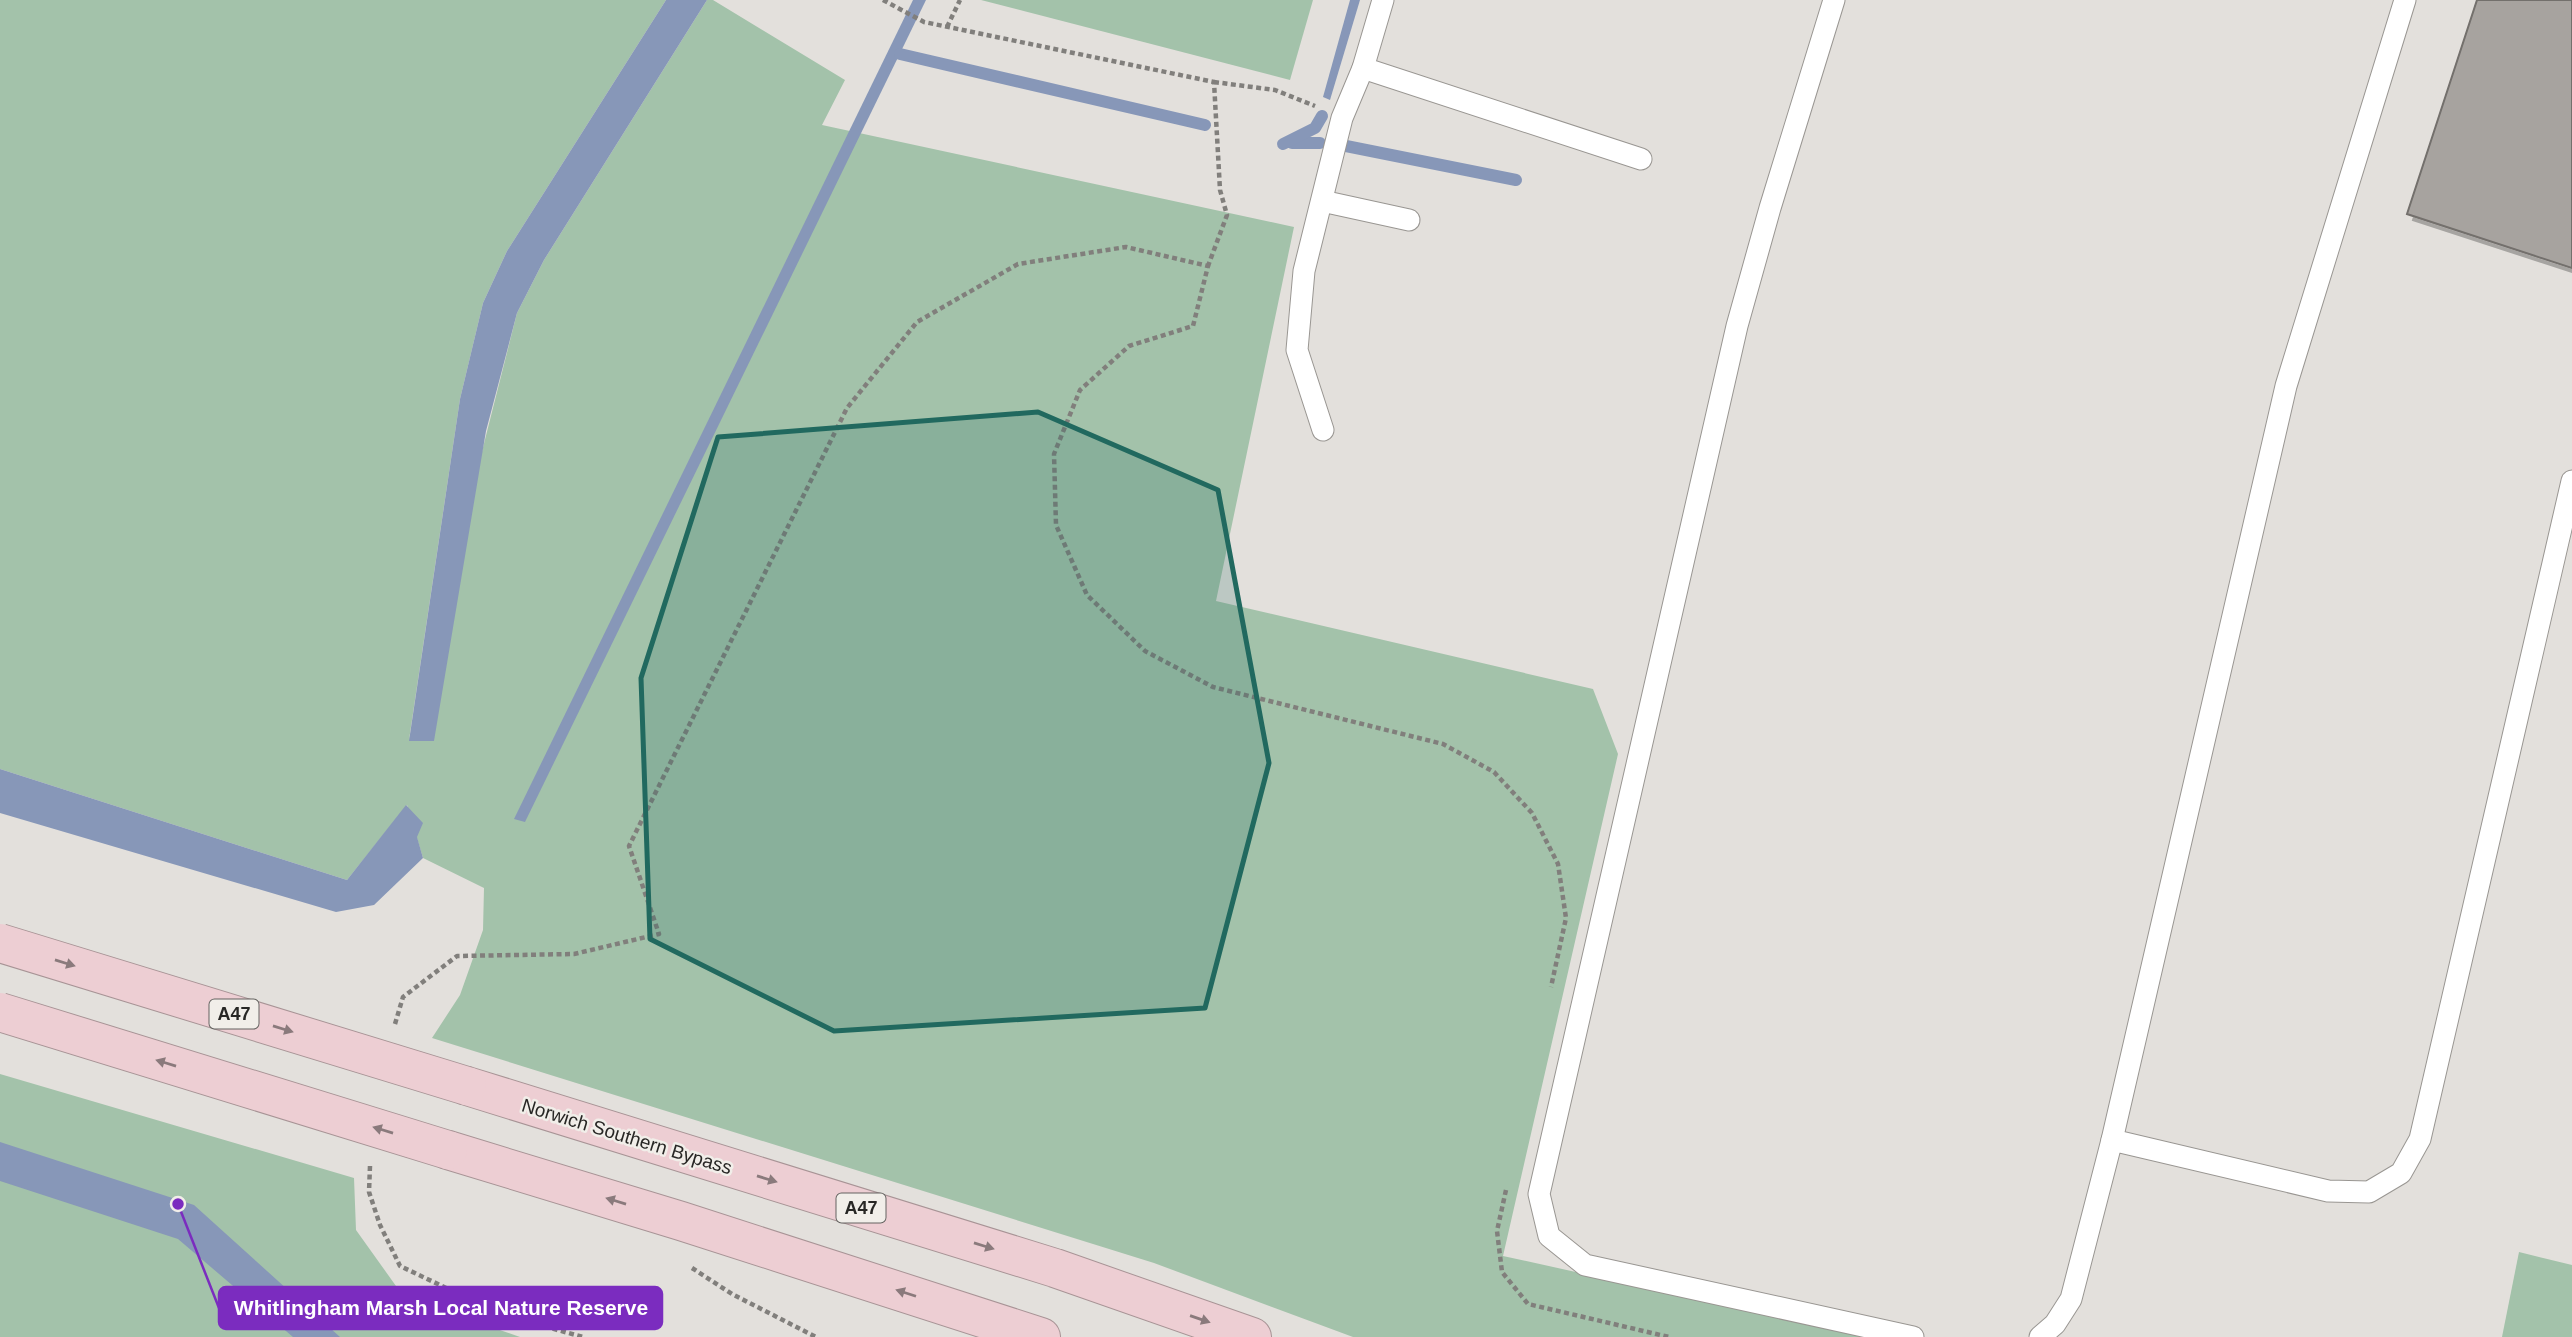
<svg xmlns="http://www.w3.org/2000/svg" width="2572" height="1337" viewBox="0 0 2572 1337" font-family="Helvetica,sans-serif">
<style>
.green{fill:#a3c2aa}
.water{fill:#8797b8}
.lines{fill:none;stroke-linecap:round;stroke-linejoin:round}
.stream{stroke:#8797b8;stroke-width:12}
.building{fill:#a7a39f;stroke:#736f6c;stroke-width:2;filter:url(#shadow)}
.lane-casing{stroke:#999692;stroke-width:23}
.highway-casing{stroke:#a89496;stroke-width:40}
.path{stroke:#817f7c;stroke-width:4.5;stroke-dasharray:5 3.5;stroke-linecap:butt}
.lane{stroke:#fff;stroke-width:21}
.highway{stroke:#edced3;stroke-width:38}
.highway-bridge-casing{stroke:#a89496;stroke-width:40;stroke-linecap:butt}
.highway-bridge{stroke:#edced3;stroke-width:38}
.oneway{fill:#8a7a7c}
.marked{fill:#21695f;fill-opacity:0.2;stroke:#21695f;stroke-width:5;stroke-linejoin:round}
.labels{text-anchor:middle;stroke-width:5;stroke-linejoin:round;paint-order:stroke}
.shield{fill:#f1eee9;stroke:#646360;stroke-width:2}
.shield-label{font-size:18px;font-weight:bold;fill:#282725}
.street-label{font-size:19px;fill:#282725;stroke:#f1eee9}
.leader{fill:none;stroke:#7b2cbf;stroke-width:2.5}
.callout-dot{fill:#7b2cbf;stroke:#f1eee9;stroke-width:2.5}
.callout{fill:#7b2cbf;stroke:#7b2cbf;stroke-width:2.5}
.callout-label{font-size:21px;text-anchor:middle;font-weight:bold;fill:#fff}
</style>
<defs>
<filter id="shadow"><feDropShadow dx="6" dy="6" stdDeviation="0" flood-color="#0004"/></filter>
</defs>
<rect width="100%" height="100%" fill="#e3e0dc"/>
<g class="green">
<path d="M0 0H666L507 251 483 303 460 399 409 740 517 313 544 260 707 0H713L845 80 822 125 1294 227 1216 601 1593 689 1618 754 1503 1256 1871 1337H1353L1154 1263 432 1038 460 995 483 930 484 888 423 858 407 805 347 880 0 769Z"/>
<path d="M981 0H1313L1290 80Z"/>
<path d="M0 1074 354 1178 356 1230 396 1286 462 1317 520 1337H0Z"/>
<path d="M2519 1252 2572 1265V1337H2502Z"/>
</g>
<g class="water">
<path d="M666 0H707L544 260 517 313 486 431 434 741H409L460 399 483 303 507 251Z"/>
<path d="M913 0H926L525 822 514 819Z"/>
<path d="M1350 0H1360L1330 100 1323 97Z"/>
<path d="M0 769 347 880 406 805 423 823 417 837 423 858 374 905 336 912 0 813Z"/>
<path d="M0 1142 194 1205 340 1337H293L178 1239 0 1181Z"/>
</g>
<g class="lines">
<g class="stream">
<path d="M900 54 1205 125"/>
<path d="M1292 143H1320"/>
<path d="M1283 144 1315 128 1322 116"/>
<path d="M1346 146 1516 180"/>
</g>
</g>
<path class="building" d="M2477 0H2572V268L2407 214Z"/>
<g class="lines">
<defs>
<g id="lane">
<path d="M1834 0 1770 208 1737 326 1539 1194 1549 1236 1585 1265 1913 1337"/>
<path d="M1363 68 1641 159"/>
<path d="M1322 201 1409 220"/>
<path d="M1323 430 1297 350 1304 271 1342 118 1363 68 1383 0"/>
<path d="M2112 1140 2286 386 2405 0"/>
<path d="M2040 1337 2055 1324 2071 1299 2112 1140 2328 1191 2369 1192 2401 1173 2420 1139 2572 481"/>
</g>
<g id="highway">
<path d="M467 1086 1055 1268 1252 1337"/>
<path d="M448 1150 681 1221 1041 1337"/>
</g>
</defs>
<use href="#lane" class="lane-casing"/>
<use href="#highway" class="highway-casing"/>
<g class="path">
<path d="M883 0 924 22 1214 82 1220 190 1227 215 1208 266"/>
<path d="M947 27 960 0"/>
<path d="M1214 82 1275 90 1315 106"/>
<path d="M395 1024 403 997 457 956 574 954 659 934 629 846 847 408 917 322 1018 264 1126 247 1208 266 1193 326 1129 346 1080 390 1054 454 1056 525 1087 595 1145 651 1213 687 1443 744 1494 772 1532 813 1558 864 1566 918 1551 987"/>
<path d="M370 1166 369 1192 380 1225 400 1266 503 1315 583 1337"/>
<path d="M1506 1190 1497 1231 1502 1272 1528 1304 1669 1337"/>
<path d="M692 1268 732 1294 816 1337"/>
</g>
<use href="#lane" class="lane"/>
<use href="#highway" class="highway"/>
<defs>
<g id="highway-bridge">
<path d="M0 943 467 1086"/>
<path d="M0 1012 448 1150"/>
</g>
</defs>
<use href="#highway-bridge" class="highway-bridge-casing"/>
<use href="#highway-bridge" class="highway-bridge"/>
</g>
<defs><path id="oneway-solid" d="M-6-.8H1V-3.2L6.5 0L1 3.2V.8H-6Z" transform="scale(1.75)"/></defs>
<g class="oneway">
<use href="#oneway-solid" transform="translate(65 963) rotate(17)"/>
<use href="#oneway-solid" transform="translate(283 1029) rotate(17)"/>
<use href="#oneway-solid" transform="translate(166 1063) rotate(-163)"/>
<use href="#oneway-solid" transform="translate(383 1130) rotate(-163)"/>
<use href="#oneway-solid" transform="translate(767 1179) rotate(17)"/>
<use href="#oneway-solid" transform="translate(616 1201) rotate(-163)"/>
<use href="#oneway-solid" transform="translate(984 1246) rotate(17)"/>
<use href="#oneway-solid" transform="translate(906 1293) rotate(-162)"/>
<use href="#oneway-solid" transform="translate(1200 1319) rotate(19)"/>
</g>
<path class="marked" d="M1038 412 1218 490 1269 763 1205 1008 834 1031 650 939 641 678 718 437Z"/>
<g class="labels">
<g class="shield">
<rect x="209.5" y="999.5" width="49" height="29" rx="5"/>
<rect x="836.5" y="1193.5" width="49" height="29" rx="5"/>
</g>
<g class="shield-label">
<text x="234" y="1020">A47</text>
<text x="861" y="1214">A47</text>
</g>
<g class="street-label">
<text transform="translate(627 1136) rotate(17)" y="7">Norwich Southern Bypass</text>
</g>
</g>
<path class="leader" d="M178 1204L219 1308"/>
<circle class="callout-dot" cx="178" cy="1204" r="7"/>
<rect class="callout" x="219" y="1287" width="443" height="42" rx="7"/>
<g class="callout-label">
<text x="441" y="1315">Whitlingham Marsh Local Nature Reserve</text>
</g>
</svg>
